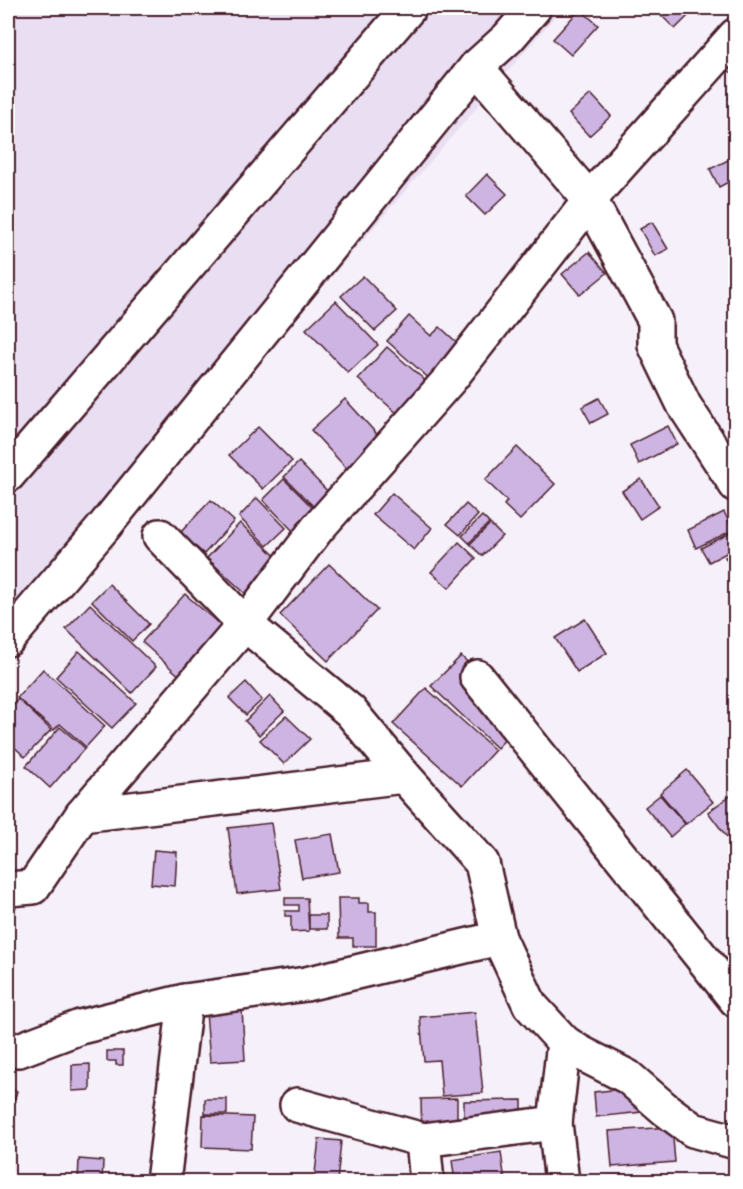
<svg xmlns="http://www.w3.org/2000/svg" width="743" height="1189" viewBox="0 0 743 1189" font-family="Sriracha,sans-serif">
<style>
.built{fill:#e9def2}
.building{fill:#cdb4e3;stroke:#4a1f2b;stroke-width:1.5}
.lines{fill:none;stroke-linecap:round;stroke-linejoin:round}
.street-casing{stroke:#4a1f2b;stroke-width:38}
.street{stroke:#fff;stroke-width:33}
</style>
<rect width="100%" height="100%" fill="#f5f0f9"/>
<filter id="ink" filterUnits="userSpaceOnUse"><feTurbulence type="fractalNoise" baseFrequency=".0167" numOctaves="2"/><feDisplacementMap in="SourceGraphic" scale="12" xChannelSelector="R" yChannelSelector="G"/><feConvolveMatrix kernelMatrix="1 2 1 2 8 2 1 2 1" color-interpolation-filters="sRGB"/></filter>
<g filter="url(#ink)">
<path class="built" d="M8 8H562L8 654Z"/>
<g class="building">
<path d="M654 8H696L675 29Z"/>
<path d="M580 9 598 25 571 55 553 39Z"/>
<path d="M736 61V76L728 70Z"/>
<path d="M736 90V103L729 98Z"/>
<path d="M591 94 611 116 589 136 569 114Z"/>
<path d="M736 156V178L719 187 710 169Z"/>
<path d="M487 174 507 194 485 215 466 196Z"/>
<path d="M652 222 668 249 655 256 640 229Z"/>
<path d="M589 252 607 273 580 295 562 274Z"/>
<path d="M363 276 397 311 375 331 341 296Z"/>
<path d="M336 301 378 345 348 373 306 329Z"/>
<path d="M409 316 431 336 440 327 463 348 433 382 387 341Z"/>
<path d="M387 347 436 390 407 422 358 379Z"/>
<path d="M599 398 608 414 591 423 582 407Z"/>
<path d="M345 399 384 442 350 472 311 430Z"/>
<path d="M668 426 677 444 639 464 630 445Z"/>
<path d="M258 427 292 461 263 489 229 455Z"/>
<path d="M517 447 555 484 520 520 504 505 507 501 485 480Z"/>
<path d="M299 462 336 500 322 515 284 477Z"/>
<path d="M284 479 316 511 295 533 263 500Z"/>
<path d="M641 479 659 506 640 519 622 491Z"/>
<path d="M392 493 432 528 414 550 373 515Z"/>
<path d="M257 498 286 528 267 546 239 517Z"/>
<path d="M211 500 234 521 204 554 180 533Z"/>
<path d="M466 504 478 515 460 535 447 524Z"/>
<path d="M724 512 733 530 696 548 688 530Z"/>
<path d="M482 516 489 523 469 543 462 536Z"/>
<path d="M240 523 282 562 249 597 207 558Z"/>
<path d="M490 524 502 536 482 556 470 544Z"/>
<path d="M736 530V548L709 562 701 548Z"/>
<path d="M459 542 476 558 449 588 431 572Z"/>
<path d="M736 552V577L725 557Z"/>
<path d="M329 564 377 610 328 661 280 615Z"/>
<path d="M109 584 149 624 132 641 92 601Z"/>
<path d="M185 594 228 632 184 680 142 642Z"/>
<path d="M90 604 156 667 132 693 66 629Z"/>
<path d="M585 619 607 653 577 672 555 638Z"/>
<path d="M79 651 136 703 112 728 56 677Z"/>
<path d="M461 656 526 717 497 748 431 686Z"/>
<path d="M43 669 105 726 86 747 60 724 54 730 17 698Z"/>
<path d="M246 682 262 700 246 715 229 698Z"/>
<path d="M426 688 495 750 462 786 393 724Z"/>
<path d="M270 696 284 711 259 735 245 721Z"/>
<path d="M18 699 51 730 25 757 8 741V710Z"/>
<path d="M286 716 310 739 284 764 260 740Z"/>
<path d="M60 727 85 748 50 788 26 766Z"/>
<path d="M687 770 713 802 686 824 660 793Z"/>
<path d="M734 793 736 796V842L732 844 708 812Z"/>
<path d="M660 795 685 824 670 837 645 807Z"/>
<path d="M271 823 281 889 237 894 228 828Z"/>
<path d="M332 834 339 872 302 878 295 840Z"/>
<path d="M154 850 177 852 175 886 151 884Z"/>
<path d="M285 898H307L309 931 291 932V916H285V911H299V905H285Z"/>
<path d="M338 898H359V903H369V912H376V946H353V938H339Z"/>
<rect x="309" y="915" width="18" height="14"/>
<path d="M242 1009 245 1060 210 1062 206 1012Z"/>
<path d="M475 1012 483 1093 442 1096 439 1060 424 1061 420 1017Z"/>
<path d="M107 1051H123V1065H116V1061H107Z"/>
<path d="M90 1064V1090L72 1091V1065Z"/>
<path d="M639 1087 642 1112 596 1117 594 1092Z"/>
<path d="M8 1088 17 1091 8 1120Z"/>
<path d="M457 1098V1121L422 1143 421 1099Z"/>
<rect x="205" y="1099" width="22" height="15"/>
<path d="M522 1100V1136L464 1137V1101Z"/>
<path d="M203 1115 253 1117 251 1149 202 1147Z"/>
<path d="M672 1127 675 1162 612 1167 609 1131Z"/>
<path d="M319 1139 341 1141 337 1182H314Z"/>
<path d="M501 1152 505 1182H455L452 1160Z"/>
<path d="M79 1159 103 1161 102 1182H78Z"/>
<path d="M650 1174V1182H607V1176Z"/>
<path d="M399 1176 402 1182H387Z"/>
<rect x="103" y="1179" width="16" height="3"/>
</g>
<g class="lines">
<defs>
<g id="street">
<path d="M476 67 590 200 655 321V345L684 405 736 485"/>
<path d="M8 475 409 8"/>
<path d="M160 536 245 624 350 711 404 776 482 863 499 938 530 1005 564 1042 579 1052 628 1077 665 1109 693 1130 736 1142"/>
<path d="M8 639 103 528 476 67 508 38 534 8"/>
<path d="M477 677 736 1000"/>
<path d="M82 815 404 776"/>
<path d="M8 889 33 887 82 815 245 624 317 529 450 379 602 185 736 35"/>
<path d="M8 1050H19L80 1027 185 1001 306 984 499 938"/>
<path d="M297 1105 423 1140 555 1123"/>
<path d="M423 1140 427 1182"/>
<path d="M163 1182 185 1001"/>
<path d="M562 1182 555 1123 564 1042"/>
</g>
</defs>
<use href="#street" class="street-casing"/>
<use href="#street" class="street"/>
</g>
</g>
<rect width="743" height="1189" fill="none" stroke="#fff" stroke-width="30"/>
<rect x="15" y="15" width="713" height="1159" fill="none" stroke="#4a1f2b" stroke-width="2" filter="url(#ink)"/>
</svg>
